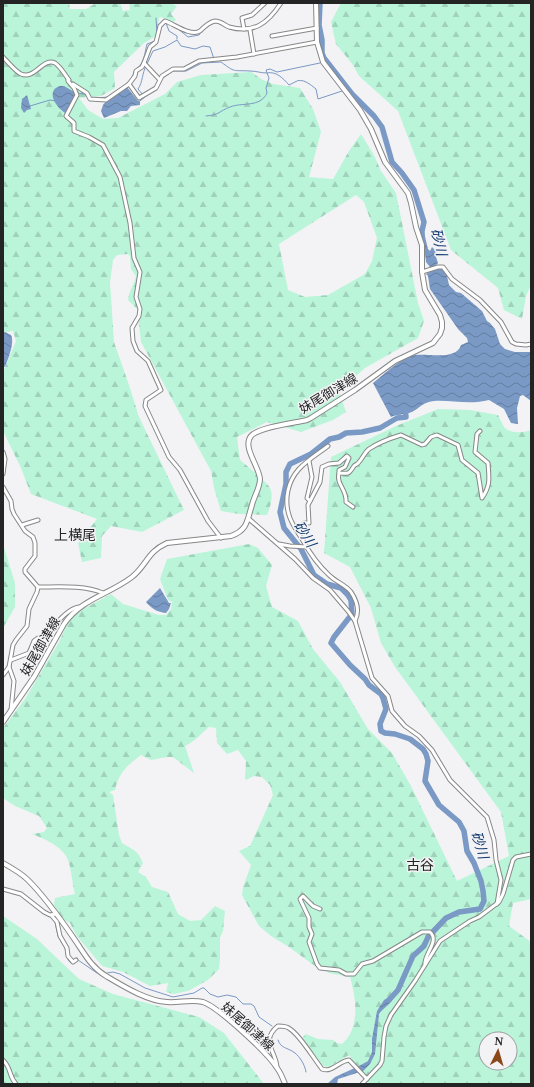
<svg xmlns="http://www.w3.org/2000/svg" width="534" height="1087" viewBox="0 0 534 1087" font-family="'Noto Serif','Noto Sans JP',serif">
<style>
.forest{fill:url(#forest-firs);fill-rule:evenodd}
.water{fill:url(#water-waves)}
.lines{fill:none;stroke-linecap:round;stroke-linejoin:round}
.stream{stroke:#7a99c5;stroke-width:1}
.river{stroke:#7a99c5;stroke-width:5.5}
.minor-casing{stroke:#878788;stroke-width:5}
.major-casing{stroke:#878788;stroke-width:6}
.minor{stroke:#fff;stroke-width:3}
.major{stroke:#fff;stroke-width:4}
.labels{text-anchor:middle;stroke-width:3;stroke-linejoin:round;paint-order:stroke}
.street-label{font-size:13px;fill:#242425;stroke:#f3f3f5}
.water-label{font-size:14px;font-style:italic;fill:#0f396f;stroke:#f3f3f5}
.neighbourhood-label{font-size:14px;fill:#242425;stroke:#f3f3f5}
</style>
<defs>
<pattern id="forest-firs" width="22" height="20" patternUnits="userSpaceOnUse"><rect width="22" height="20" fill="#baf5da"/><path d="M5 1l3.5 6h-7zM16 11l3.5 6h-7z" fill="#a0d2bb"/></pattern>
<pattern id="water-waves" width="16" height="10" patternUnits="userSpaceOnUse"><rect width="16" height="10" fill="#7a99c5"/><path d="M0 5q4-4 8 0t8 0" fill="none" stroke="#647da0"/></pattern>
</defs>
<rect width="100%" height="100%" fill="#f3f3f5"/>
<g class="forest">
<path d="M3 3H69L70 9H86L96 3H120L123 11 130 10 129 3H171L177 6 171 14 176 20 172 23 161 17 159 18 156 36 144 43 114 72 115 88 101 96 79 98 88 110 103 119 118 118 165 94 177 82 201 75 251 72 263 80 273 84 300 88 313 109 321 132 309 177 333 179 349 151 361 134 374 155 381 171 396 193 418 303 424 321 418 338 365 368 339 391 346 412 333 420 301 432 267 422 237 437 240 460C246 465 267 482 270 488 274 496 270 508 267 515L239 514 221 511 214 488 211 471 141 342 137 309 128 300C129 291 134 285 136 276L131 269 130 256 128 254 117 255 113 260 110 282 114 342 129 385 139 417 184 510 142 532 111 526 102 536 101 558 82 562 78 543 97 519 31 494 21 468 3 431V372L16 341 13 331 3 333ZM356 195 364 202 377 238 372 261 365 274 328 295 305 297 288 290 279 244Z"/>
<path d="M341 3H531V285L526 296 522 319 504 310 498 288 451 250 398 111 359 76 353 65 336 44 331 22Z"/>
<path d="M438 409 470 410 498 415C500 419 502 423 504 427 510 434 523 433 531 430V899L513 903 509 926 531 942V1084H367L368 1083 349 1055 329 1067 323 1066 302 1038 306 1034 318 1039 333 1040 337 1043 342 1044C345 1041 349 1037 350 1034 359 1016 355 995 350 977L329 973 312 964 289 947 271 936 259 926 242 895 243 887 251 865 239 851 250 846 273 795 270 785 262 777 254 776 246 780 245 778 246 761 238 750 227 754 217 743 216 728 209 727C201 734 194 742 185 746L194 773 173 757H167L151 760 141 755C127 766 119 772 115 790L109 792 113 795 119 835 122 843 134 850 139 855 143 863 138 872 146 877 152 887 168 892 178 914 190 921 201 920 215 906 225 911 223 931 220 938V959L219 969 208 980 188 991 174 994 166 992 168 983 150 986 123 972 102 966 76 935 70 923 64 920 54 905 55 898 75 894C72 884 72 873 69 863 65 847 45 839 32 834L44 832 47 828 39 816 15 806 3 798V728L25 699 59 642 69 620 85 608 111 594 123 604 159 615H166L171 609 172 602 168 600 160 579 167 559 249 544 258 548 272 565 266 586 272 607 298 621 313 649 340 682 368 729 392 753 411 786 457 881 509 856 501 812 395 667 381 643 371 608 350 567 324 553 331 457 396 426ZM486 1039H510V1063H486Z"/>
<path d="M3 544 15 583V607L3 628Z"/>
<path d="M3 916 37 939 79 979 113 994 199 1017 224 1033 264 1084H3Z"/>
</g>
<g class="water">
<path d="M60 86H64L76 93V95L65 113C56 107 45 91 60 86Z"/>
<path d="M127 87 138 101 139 100 140 102V105L131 106 127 111H121L104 118 101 111 103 105 107 100Z"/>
<path d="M27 95 31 109 27 110 24 113 21 108 22 99Z"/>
<path d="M422 224 428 249 430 251 432 247 436 251V257L438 263 434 267 435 269H442L446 271 449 285 456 292 461 293 482 311 487 321 490 323 495 329 500 344 505 349 515 352H531V401L523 395 520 396 517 408 518 424 511 423 504 409 489 400C470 405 452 400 434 401 421 402 419 410 409 413 403 415 397 414 391 417L373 383C385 374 400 358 415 355 429 353 456 361 461 345L468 342 467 338 458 329 430 289 428 276 426 274 431 271 430 267 426 262 424 246 420 230Z"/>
<path d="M5 332 11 335C15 343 8 359 5 367L3 366V333Z"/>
<path d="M160 588 169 603H171L169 609 166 613C157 612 152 609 146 602Z"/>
<path d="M392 995 394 996C391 1005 384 1007 379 1014L375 1054 370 1064 363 1071 338 1079 337 1084H327L335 1077 359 1066 368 1061 372 1052V1039L377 1011 384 1000Z"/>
</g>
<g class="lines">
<g class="stream">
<path d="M156 18 157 34"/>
<path d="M166 23 169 31 177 36V39"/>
<path d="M177 28 188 37 199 35 202 31"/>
<path d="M147 64 153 51 165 47 177 40 181 46 195 49 203 46 210 47 214 59"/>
<path d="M133 76C134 68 137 70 141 64 145 58 145 51 147 44L155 41"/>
<path d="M163 78 173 71H186L202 63 221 62C236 73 232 70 250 71 256 71 261 73 267 73L266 70 270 69 277 72 320 63"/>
<path d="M77 93 84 94 87 96"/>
<path d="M143 95 138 89C143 82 142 73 146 66"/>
<path d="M98 98 108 97"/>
<path d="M140 101 151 92"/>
<path d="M30 106 50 100 56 101"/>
<path d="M206 116C220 115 219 111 230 107 242 102 260 108 267 93L266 88 269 78 267 73C276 71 283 78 289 85 291 84 293 83 295 82 302 77 311 85 316 89L318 99 342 91"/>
<path d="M5 891 14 894"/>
<path d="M27 900 43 913"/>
<path d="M55 922 58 936 62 943"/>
<path d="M65 947C66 954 66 961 73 964L78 960 97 973"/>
<path d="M107 973 113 972 120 974 145 988 173 997 194 993 202 988H204L210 994 218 997 227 995 236 997 243 1004H251L254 1006 259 1017 272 1026"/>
<path d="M278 1040C281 1049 287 1047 295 1053 300 1057 305 1065 306 1072"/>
</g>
<g class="river">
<path d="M320 3 319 25 322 40V53L324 58 352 94 374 116 382 127 392 162 402 173 414 190 424 222 422 231V234"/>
<path d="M389 1000 398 990 413 956 424 946 428 937 446 918 459 912 480 909 484 901 483 891 481 881 474 863 467 851 464 831 459 822 439 805 425 781 428 761 426 754 423 749 410 739 395 734 385 733 381 731 380 724 386 709 383 698 381 694 369 685 365 679 350 665 331 643 334 637 352 614 351 600 348 595 341 588 327 584 314 575 301 549 284 528 280 512 286 484V472L290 464 311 454 330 439 339 437 346 433 362 432 380 428 397 418 406 417 405 408"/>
</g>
<defs>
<g id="minor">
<path d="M244 29 242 18 252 15 265 3"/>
<path d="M250 30 254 54"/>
<path d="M272 36 317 28"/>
<path d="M3 57C8 62 15 71 21 74 35 80 43 57 55 63 61 67 65 75 69 80"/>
<path d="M144 63 159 79"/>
<path d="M68 79V81L74 88 77 95 66 116 74 123V131L89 137 103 145 120 177 130 223 134 258 140 272 136 297 140 309 139 316 132 328 133 341 137 351 148 361 161 390 146 400 145 406 169 457 180 470 208 521 221 538"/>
<path d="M73 84 87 93 90 99 106 100 129 84 135 76 136 71 142 67 144 63 150 47 156 42 160 26 165 21C174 24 191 37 200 31 204 27 209 22 215 21 221 21 224 25 229 27 254 34 268 23 281 3"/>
<path d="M129 84 139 98 156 88 162 76 173 69H184L199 61 237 57 317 42"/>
<path d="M422 272 438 267H443L452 279 480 300 501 322 512 342 516 344 526 345 531 344"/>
<path d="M328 446C319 453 307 460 299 469 288 481 284 499 289 515 291 523 297 531 302 539 309 552 318 565 329 575 336 582 346 585 351 592 357 601 360 611 355 621"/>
<path d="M3 452 5 459 3 474"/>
<path d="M309 461 312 477 307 498 310 501"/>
<path d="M339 473C336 485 347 489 346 502L353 507"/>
<path d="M3 487 11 501 12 509 14 514 25 531 33 537 35 543V556L25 569V572L38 587C60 587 83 585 103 593"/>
<path d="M249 519 295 559 313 578 330 590 348 611 355 621 372 678 388 696 392 711 405 726 419 736 432 750 450 780 487 817 494 840 496 860 501 880 497 904"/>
<path d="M22 525 38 520"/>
<path d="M299 534 301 533 304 523H309L308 505 320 482 322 467 329 464 339 463 347 456 349 458 345 467 339 470V473C349 474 349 474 354 466 356 464 358 464 359 462 363 458 364 453 369 449 378 443 391 438 401 435L422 445 425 444 431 437 437 435 458 445 462 460 478 473 482 498C491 485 489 478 488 463L475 452 477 434 480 431"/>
<path d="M279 544 290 546 307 547"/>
<path d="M11 660 29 653 34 641 38 638 45 640C50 636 51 631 54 626 59 620 71 607 80 607"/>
<path d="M9 667 14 681 11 710"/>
<path d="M3 675 9 667 13 645 16 640 27 626 29 609 37 592 38 587"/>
<path d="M3 889 21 894 44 912 50 915 56 914"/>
<path d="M320 909 313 906 303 896 300 899 309 918V927L312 934 309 942 317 964 320 968 339 970 346 974H354L362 964 373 961 422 932H430C440 941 424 954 425 964"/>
<path d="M52 916 57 922 60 936 67 948 68 956 73 962 76 960"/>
<path d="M3 1060C12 1069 8 1075 16 1084"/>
<path d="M277 1067C276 1052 260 1040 278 1026 282 1026 287 1026 290 1029 300 1035 314 1059 322 1069 332 1073 339 1061 349 1060L367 1079"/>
<path d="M362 1084 380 1065 382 1061 384 1037 386 1026 391 1015 415 981 440 941 470 921 479 917 499 902 503 894 513 860 516 857 531 854"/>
</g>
<g id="major">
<path d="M3 722 34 677 64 624C81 599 110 594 132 577 147 565 147 552 167 543L231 536C248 530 247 520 252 505 254 496 260 488 260 479 259 466 242 447 251 436 258 427 295 423 307 420L311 418 355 390 395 361 433 343 440 334 442 328V322L440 315 425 290 422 272V245L416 227 411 203 408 193 385 162 371 129 360 110 323 62 317 42 316 3"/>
<path d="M3 863C12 868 21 873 28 880 44 896 62 921 75 940 84 953 91 967 106 976 123 986 147 1001 167 1002 179 1003 191 999 203 1002 218 1007 268 1053 277 1068 281 1073 283 1079 285 1084"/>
</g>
</defs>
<use href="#minor" class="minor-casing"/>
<use href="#major" class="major-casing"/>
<use href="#minor" class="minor"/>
<use href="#major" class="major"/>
</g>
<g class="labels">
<g class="street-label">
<text transform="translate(328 393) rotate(-31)" y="5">妹尾御津線</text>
<text transform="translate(40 646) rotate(-60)" y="5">妹尾御津線</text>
<text transform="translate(248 1026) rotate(42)" y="5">妹尾御津線</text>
</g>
<g class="water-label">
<text transform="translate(439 242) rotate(77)" y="5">砂川</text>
<text transform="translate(305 534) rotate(57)" y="5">砂川</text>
<text transform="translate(480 845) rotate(73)" y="5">砂川</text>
</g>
<g class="neighbourhood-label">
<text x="75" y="540">上横尾</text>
<text x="420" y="870">古谷</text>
</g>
</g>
<rect width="534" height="1087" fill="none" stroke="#242425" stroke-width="8"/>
<g transform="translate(498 1051) rotate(5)"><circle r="19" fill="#f3f3f5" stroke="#a0a0a2"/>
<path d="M0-3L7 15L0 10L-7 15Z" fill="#8a4718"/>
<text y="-6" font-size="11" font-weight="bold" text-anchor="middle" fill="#242425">N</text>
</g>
</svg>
